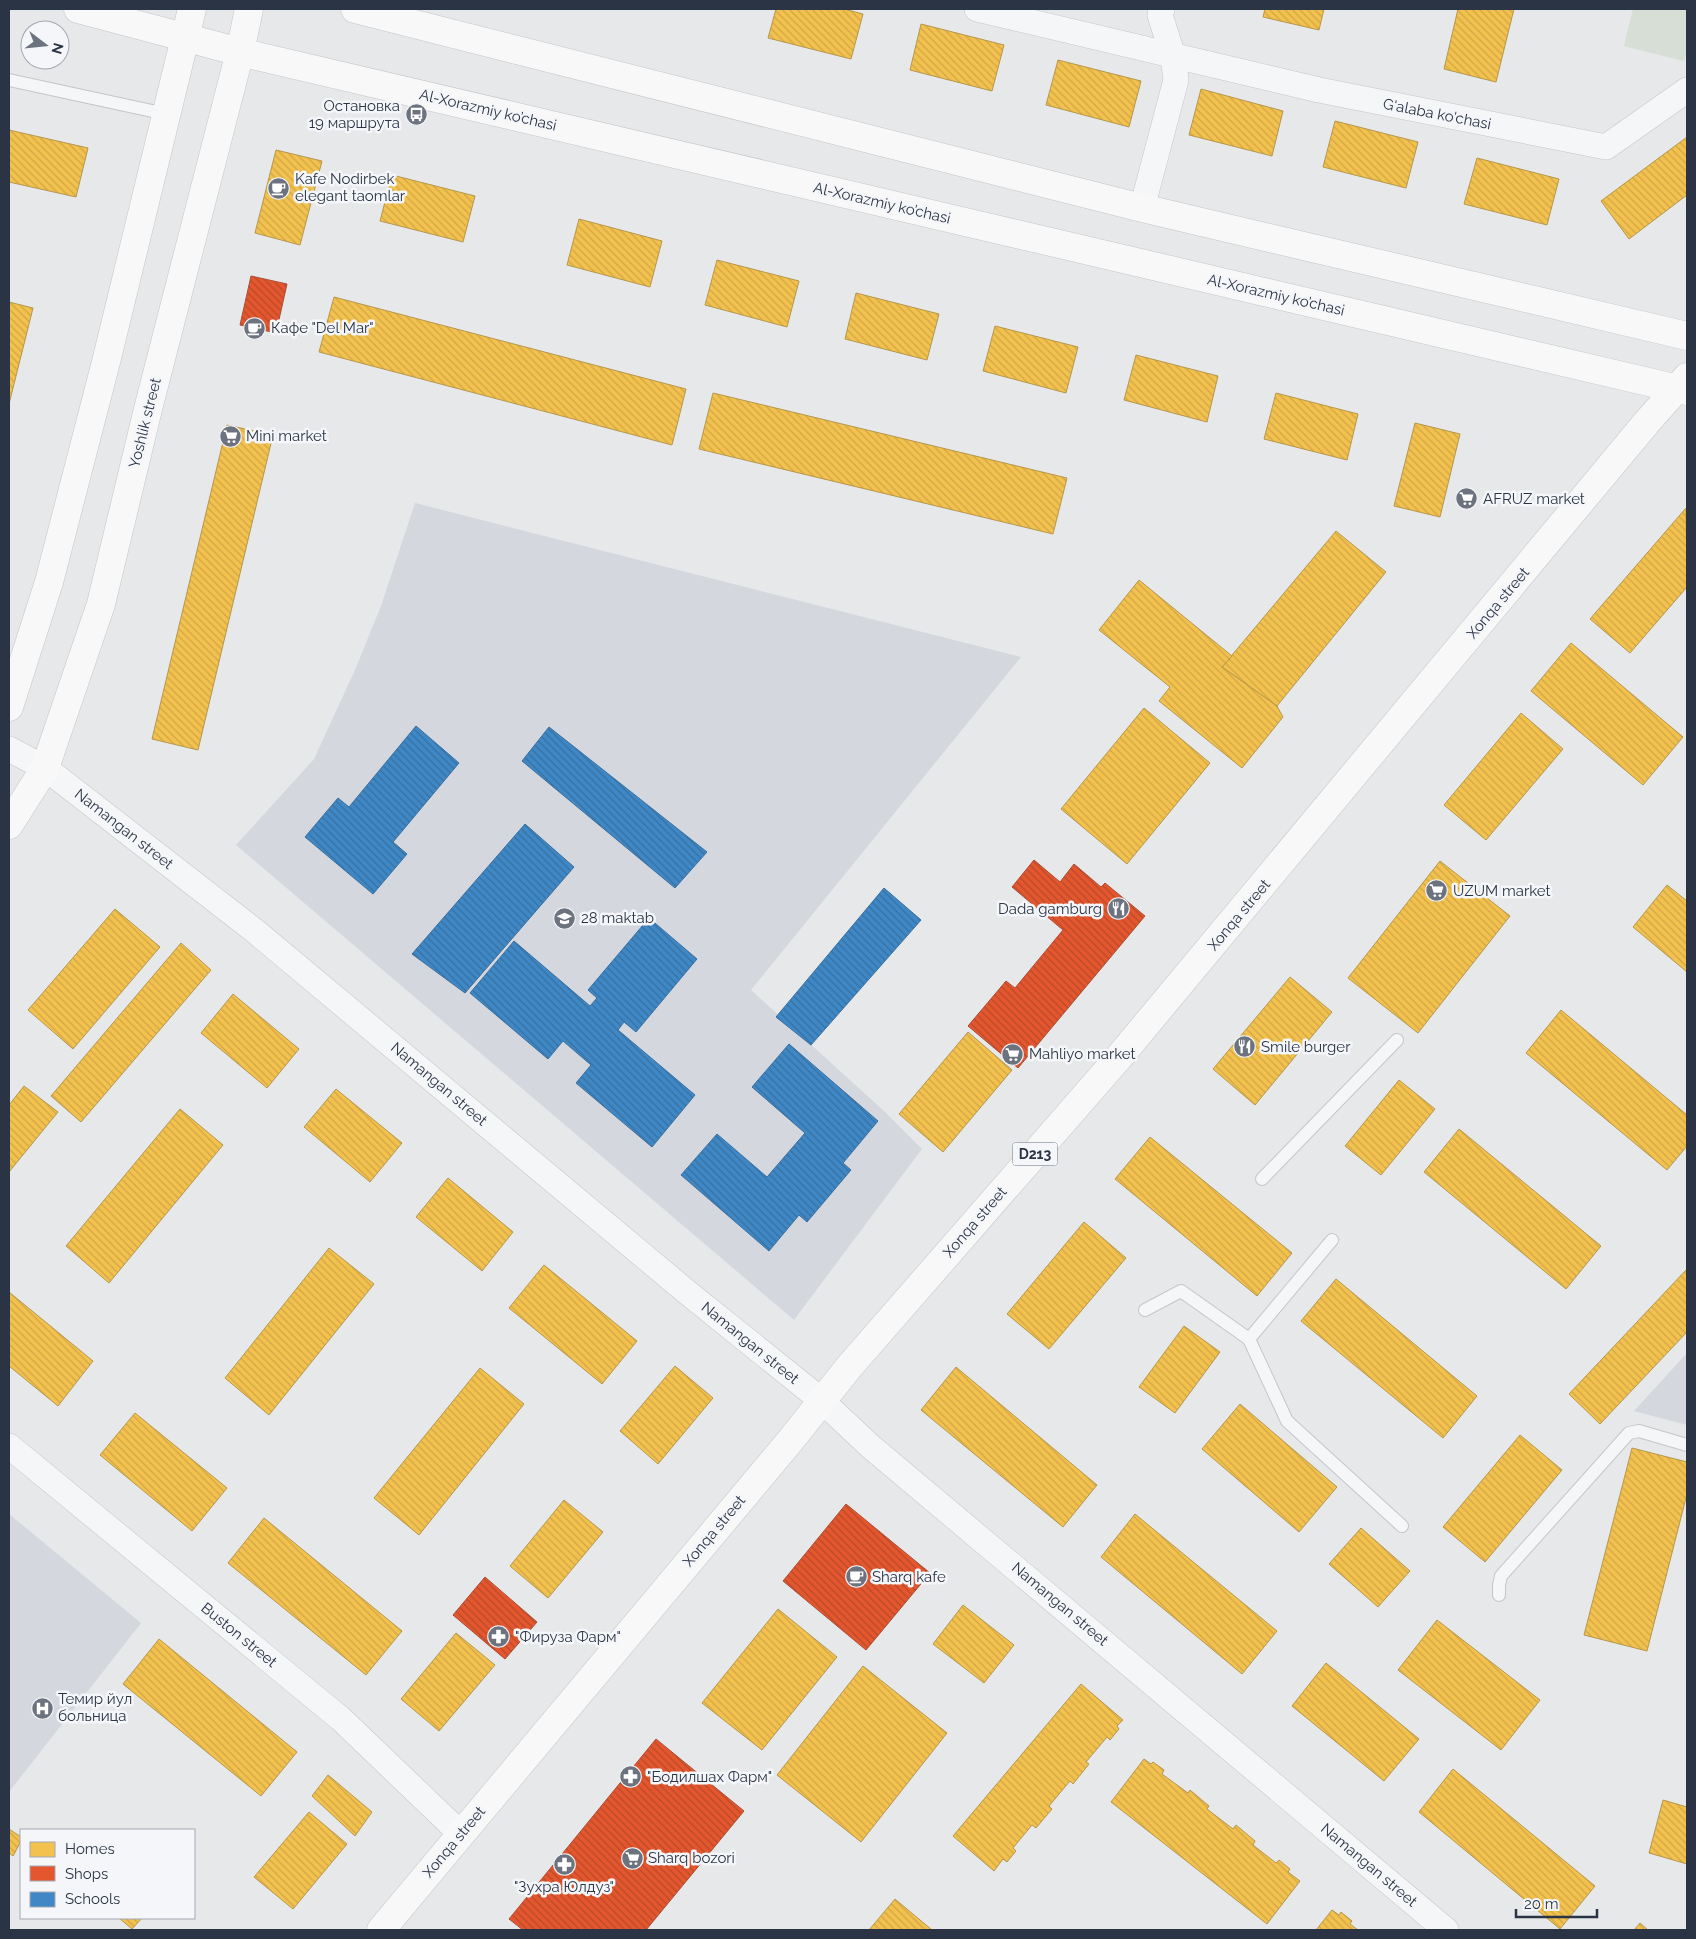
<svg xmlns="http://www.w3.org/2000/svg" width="1696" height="1939" viewBox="0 0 1696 1939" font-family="Raleway,sans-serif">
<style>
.built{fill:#d4d7dd}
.park{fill:#d6ded6}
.homes{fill:url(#homes-back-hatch);stroke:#b6974b}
.shops{fill:url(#shops-back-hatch);stroke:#ac4c35}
.schools{fill:url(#schools-back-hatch);stroke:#396f9f}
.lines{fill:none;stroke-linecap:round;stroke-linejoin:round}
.service-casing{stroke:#c4c6c8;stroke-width:14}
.minor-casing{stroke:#c4c6c8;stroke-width:26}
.secondary-casing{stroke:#c4c6c8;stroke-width:29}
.primary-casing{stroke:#c2c5c8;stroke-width:29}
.service{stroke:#f5f6f7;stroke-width:12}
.minor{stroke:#f5f6f7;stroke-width:25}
.secondary{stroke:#f8f8f8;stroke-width:28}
.primary{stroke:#f8f8f8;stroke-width:28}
.labels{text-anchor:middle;stroke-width:5;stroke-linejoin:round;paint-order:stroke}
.shield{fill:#f4f6f9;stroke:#676e7b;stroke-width:1}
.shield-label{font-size:14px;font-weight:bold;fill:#2b3445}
.poi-label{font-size:15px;fill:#2b3445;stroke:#f4f6f9;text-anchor:start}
.street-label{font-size:15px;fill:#2b3445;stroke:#f4f6f9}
</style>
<defs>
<pattern id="homes-back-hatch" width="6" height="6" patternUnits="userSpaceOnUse" patternTransform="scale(1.25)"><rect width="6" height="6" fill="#f2c14e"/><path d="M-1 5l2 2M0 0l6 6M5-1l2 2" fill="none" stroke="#d0a645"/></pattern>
<pattern id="shops-back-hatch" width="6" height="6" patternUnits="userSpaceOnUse" patternTransform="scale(1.25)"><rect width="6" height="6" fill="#e4572e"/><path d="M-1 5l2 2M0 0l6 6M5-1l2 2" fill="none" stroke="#b94929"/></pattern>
<pattern id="schools-back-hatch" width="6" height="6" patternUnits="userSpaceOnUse" patternTransform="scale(1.25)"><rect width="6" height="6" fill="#3f88c5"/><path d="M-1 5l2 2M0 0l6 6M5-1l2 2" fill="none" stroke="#3570a2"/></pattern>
</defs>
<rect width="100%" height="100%" fill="#e6e8ea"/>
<g class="built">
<path d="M415 503 1021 657 751 990 885 1112 922 1149 794 1320 236 845 314 759 355 670 381 606Z"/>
<path d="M1687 1353V1425L1634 1411Z"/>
<path d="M9 1514 141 1623 9 1792Z"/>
</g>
<path class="park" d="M1633 9H1687V49L1684 61 1624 46Z"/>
<g class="homes">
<path d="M776 9H844L863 14 851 59 768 38Z"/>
<path d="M1265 9H1324L1319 30 1263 17Z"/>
<path d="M1458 9H1514L1496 82 1444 69Z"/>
<path d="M921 24 1004 45 992 91 910 70Z"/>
<path d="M1058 60 1141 81 1129 127 1046 105Z"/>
<path d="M1201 89 1283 111 1272 156 1189 135Z"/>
<path d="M1335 121 1418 142 1406 188 1323 167Z"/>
<path d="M9 130 88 148 76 197 9 182Z"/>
<path d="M1687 137V195L1629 239 1601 201Z"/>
<path d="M276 150 322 161 300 245 255 233Z"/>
<path d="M1477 158 1559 179 1547 225 1464 204Z"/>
<path d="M392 175 475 196 463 242 380 221Z"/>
<path d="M579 219 662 241 650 287 567 265Z"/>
<path d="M717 260 799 281 787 327 705 305Z"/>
<path d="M856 293 939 314 927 360 845 339Z"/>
<path d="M334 297 686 389 672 445 319 352Z"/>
<path d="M9 302 33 308 9 404Z"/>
<path d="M995 326 1078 347 1066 393 983 371Z"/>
<path d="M1136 355 1218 376 1207 422 1124 400Z"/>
<path d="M713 393 1067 478 1053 534 699 449Z"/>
<path d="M1276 393 1358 414 1347 460 1264 439Z"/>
<path d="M1415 423 1460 434 1440 517 1394 506Z"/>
<path d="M227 425 273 435 198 750 152 739Z"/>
<path d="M1686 508 1687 587 1630 653 1590 619Z"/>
<path d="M1336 531 1386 572 1277 706 1222 667Z"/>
<path d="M1139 580 1232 656 1222 667 1277 706 1283 717 1242 768 1159 701 1170 687 1099 630Z"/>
<path d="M1571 643 1683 737 1643 785 1531 691Z"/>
<path d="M1144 708 1210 763 1127 864 1061 809Z"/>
<path d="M1521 713 1563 749 1486 840 1444 805Z"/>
<path d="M1440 861 1510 916 1418 1033 1348 978Z"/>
<path d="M1667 885 1687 901V972L1633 927Z"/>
<path d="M115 909 160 947 73 1049 28 1010Z"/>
<path d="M181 943 211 970 81 1122 51 1096Z"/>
<path d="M1290 977 1332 1012 1255 1105 1213 1069Z"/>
<path d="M233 994 299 1049 267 1088 201 1033Z"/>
<path d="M1561 1010 1687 1115V1146L1667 1170 1526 1053Z"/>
<path d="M968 1032 1012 1070 943 1152 899 1114Z"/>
<path d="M1399 1080 1435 1109 1381 1175 1345 1146Z"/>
<path d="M24 1086 58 1112 9 1172V1105Z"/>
<path d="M336 1089 402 1143 370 1182 304 1127Z"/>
<path d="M180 1109 223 1145 109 1283 66 1246Z"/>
<path d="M1459 1129 1601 1246 1566 1289 1424 1172Z"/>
<path d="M1150 1137 1292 1253 1257 1296 1115 1179Z"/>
<path d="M448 1178 513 1232 482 1271 416 1217Z"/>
<path d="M1084 1222 1126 1258 1049 1349 1007 1314Z"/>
<path d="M329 1248 374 1284 269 1415 225 1378Z"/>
<path d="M544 1265 637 1341 602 1384 509 1308Z"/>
<path d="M1687 1269V1332L1600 1424 1569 1394Z"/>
<path d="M1336 1279 1477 1396 1443 1438 1301 1321Z"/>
<path d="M9 1292 93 1361 58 1406 9 1366Z"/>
<path d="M1184 1326 1220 1352 1175 1413 1139 1387Z"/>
<path d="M675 1366 713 1398 658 1464 620 1431Z"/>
<path d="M956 1367 1097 1485 1063 1527 921 1410Z"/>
<path d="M480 1368 524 1404 419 1535 374 1498Z"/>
<path d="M1240 1404 1337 1487 1299 1532 1202 1449Z"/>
<path d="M135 1413 227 1488 192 1531 100 1455Z"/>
<path d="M1520 1435 1562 1470 1485 1562 1443 1527Z"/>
<path d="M1632 1448 1687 1462V1494L1647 1651 1584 1635Z"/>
<path d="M564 1500 603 1532 548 1598 510 1566Z"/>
<path d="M1135 1514 1277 1631 1242 1674 1101 1557Z"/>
<path d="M264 1518 402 1631 366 1675 228 1563Z"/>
<path d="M1361 1528 1410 1571 1378 1607 1329 1564Z"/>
<path d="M963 1605 1014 1645 984 1683 933 1644Z"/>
<path d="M778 1609 837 1657 762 1750 702 1703Z"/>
<path d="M1437 1620 1540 1700 1501 1750 1398 1670Z"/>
<path d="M456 1633 495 1665 439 1731 401 1699Z"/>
<path d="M159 1639 297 1752 261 1796 123 1684Z"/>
<path d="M1326 1663 1419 1739 1384 1781 1292 1706Z"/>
<path d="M863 1666 947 1733 861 1842 777 1775Z"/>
<path d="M1081 1684 1123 1720 1117 1726 1119 1729 1110 1740 1107 1737 1086 1762 1089 1764 1073 1784 1070 1781 1049 1806 1052 1809 1036 1828 1032 1825 1013 1848 1016 1851 1007 1862 1003 1859 994 1871 953 1836Z"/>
<path d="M1144 1759 1151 1764 1153 1762 1164 1770 1162 1774 1188 1793 1190 1790 1209 1806 1207 1809 1233 1829 1236 1825 1255 1841 1253 1845 1276 1863 1279 1860 1290 1869 1288 1872 1300 1881 1267 1924 1111 1802Z"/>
<path d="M1453 1769 1595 1886 1560 1929 1419 1812Z"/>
<path d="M328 1775 372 1812 355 1836 312 1796Z"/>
<path d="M1663 1800 1687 1807V1864L1649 1853Z"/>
<path d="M309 1812 347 1844 293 1909 254 1877Z"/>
<path d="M9 1829 21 1837V1841L13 1856 9 1853Z"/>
<path d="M895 1899 932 1930H869Z"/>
<path d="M1332 1910 1339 1915 1341 1912 1352 1921 1350 1924 1358 1930H1316Z"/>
<path d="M119 1918H142L132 1929Z"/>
<path d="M1640 1923 1648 1930H1634Z"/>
</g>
<g class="shops">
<path d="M251 276 287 284 276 333 240 325Z"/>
<path d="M1034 860 1060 882 1074 864 1101 887 1105 883 1145 916 1018 1068 968 1026 1006 981 1015 988 1063 930 1012 887Z"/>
<path d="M846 1504 930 1573 866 1650 783 1581Z"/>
<path d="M485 1577 537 1622 505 1659 453 1615Z"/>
<path d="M656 1739 744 1811 646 1930H523L509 1919Z"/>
</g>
<g class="schools">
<path d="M416 726 459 763 393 842 407 854 373 894 305 837 338 798 349 807Z"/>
<path d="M549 727 707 852 675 888 522 761Z"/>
<path d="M525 824 574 867 465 993 412 954Z"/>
<path d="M884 888 921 920 811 1045 776 1017Z"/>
<path d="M649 918 697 959 636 1032 624 1022 618 1030 695 1095 652 1147 576 1083 591 1065 563 1041 548 1059 470 993 514 941 590 1006 597 998 588 990Z"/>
<path d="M789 1044 878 1121 843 1163 851 1170 807 1222 799 1215 769 1251 681 1175 717 1134 767 1177 805 1133 752 1087Z"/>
</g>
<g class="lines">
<defs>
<g id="service">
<path d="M9 80 166 114"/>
<path d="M1262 1179 1397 1040"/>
<path d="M1332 1240 1249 1339 1287 1421 1402 1526"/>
<path d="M1145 1310 1181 1291 1249 1339"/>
<path d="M1499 1595V1585L1501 1576 1629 1433 1639 1431 1687 1445"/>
</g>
<g id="minor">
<path d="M977 9 1319 90 1606 147 1687 90"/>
<path d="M1142 208 1176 80 1173 56 1160 15 1162 9"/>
<path d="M9 749 45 768 255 931 688 1293 821 1400 870 1446 1446 1930"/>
<path d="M9 1446 341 1719 460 1833"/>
</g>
<g id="secondary">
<path d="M9 707 49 582 107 358 192 9"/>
<path d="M9 825 45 768 101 604 148 409 240 52 249 9"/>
</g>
<g id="primary">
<path d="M78 9 240 52 1687 391"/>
<path d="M355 9 1142 208 1687 336"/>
<path d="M381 1930 790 1441 849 1367 1120 1056 1647 422 1687 377"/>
</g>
</defs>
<use href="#service" class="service-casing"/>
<use href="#minor" class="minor-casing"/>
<use href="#secondary" class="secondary-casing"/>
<use href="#primary" class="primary-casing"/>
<use href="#service" class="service"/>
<use href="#minor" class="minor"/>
<use href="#secondary" class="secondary"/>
<use href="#primary" class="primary"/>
</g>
<defs>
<symbol id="bus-disc" viewBox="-11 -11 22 22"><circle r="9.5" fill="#6c737f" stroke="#f4f6f9"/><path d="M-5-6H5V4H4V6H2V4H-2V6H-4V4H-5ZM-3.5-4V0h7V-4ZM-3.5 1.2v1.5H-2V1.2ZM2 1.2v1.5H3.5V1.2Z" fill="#fff"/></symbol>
<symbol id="cafe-disc" viewBox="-11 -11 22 22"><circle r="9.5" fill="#6c737f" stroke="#f4f6f9"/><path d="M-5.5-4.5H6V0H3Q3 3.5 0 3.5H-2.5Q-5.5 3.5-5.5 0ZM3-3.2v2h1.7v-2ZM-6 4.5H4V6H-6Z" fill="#fff"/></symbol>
<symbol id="supermarket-disc" viewBox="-11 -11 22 22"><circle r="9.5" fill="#6c737f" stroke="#f4f6f9"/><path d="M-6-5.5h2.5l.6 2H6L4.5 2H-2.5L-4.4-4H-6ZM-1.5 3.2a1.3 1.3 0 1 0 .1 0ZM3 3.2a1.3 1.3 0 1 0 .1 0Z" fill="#fff"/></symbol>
<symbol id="restaurant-disc" viewBox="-11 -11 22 22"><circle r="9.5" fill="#6c737f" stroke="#f4f6f9"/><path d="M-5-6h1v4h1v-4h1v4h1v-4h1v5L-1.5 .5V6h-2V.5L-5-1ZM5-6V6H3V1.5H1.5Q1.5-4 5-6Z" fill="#fff"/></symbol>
<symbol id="school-disc" viewBox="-11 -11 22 22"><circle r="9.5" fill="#6c737f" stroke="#f4f6f9"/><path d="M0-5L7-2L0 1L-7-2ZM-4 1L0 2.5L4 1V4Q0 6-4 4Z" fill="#fff"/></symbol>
<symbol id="pharmacy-disc" viewBox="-11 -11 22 22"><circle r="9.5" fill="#6c737f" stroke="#f4f6f9"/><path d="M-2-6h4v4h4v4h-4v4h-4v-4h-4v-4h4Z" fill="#fff"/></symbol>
<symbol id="hospital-disc" viewBox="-11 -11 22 22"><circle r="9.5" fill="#6c737f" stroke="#f4f6f9"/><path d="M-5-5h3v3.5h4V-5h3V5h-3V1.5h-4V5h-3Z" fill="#fff"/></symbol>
</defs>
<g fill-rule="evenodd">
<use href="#bus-disc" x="404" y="102" width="25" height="25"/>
<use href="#cafe-disc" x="266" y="176" width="25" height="25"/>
<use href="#cafe-disc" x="242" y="316" width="25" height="25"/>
<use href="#supermarket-disc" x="218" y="424" width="25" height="25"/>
<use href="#supermarket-disc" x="1454" y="486" width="25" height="25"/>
<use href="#supermarket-disc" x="1424" y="878" width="25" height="25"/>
<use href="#restaurant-disc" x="1106" y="896" width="25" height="25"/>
<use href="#school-disc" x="552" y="906" width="25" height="25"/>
<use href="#restaurant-disc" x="1232" y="1034" width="25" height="25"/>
<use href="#supermarket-disc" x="1000" y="1042" width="25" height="25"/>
<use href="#cafe-disc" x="844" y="1564" width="25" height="25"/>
<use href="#pharmacy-disc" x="486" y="1624" width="25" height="25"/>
<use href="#hospital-disc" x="30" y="1696" width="25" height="25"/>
<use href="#pharmacy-disc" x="618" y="1764" width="25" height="25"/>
<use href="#supermarket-disc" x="620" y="1846" width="25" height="25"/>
<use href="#pharmacy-disc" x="552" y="1852" width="25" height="25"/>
</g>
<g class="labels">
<rect class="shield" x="1012.5" y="1142.5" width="45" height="23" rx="4"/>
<g class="shield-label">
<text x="1035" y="1159">D213</text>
</g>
<g class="poi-label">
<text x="400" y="111" text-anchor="end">Остановка<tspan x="400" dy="17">19 маршрута</tspan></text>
<text x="295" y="184">Kafe Nodirbek<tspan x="295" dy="17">elegant taomlar</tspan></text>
<text x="271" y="333">Кафе "Del Mar"</text>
<text x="246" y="441">Mini market</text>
<text x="1483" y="504">AFRUZ market</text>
<text x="1453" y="896">UZUM market</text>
<text x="1102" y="914" text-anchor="end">Dada gamburg</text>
<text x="581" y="923">28 maktab</text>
<text x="1261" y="1052">Smile burger</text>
<text x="1029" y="1059">Mahliyo market</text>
<text x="872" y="1582">Sharq kafe</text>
<text x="515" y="1642">"Фируза Фарм"</text>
<text x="58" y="1704">Темир йул<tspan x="58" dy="17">больница</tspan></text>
<text x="647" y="1782">"Бодилшах Фарм"</text>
<text x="648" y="1863">Sharq bozori</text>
<text x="564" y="1892" text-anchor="middle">"Зухра Юлдуз"</text>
</g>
<g class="street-label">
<text transform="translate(488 110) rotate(13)" y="5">Al-Xorazmiy ko’chasi</text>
<text transform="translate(1437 114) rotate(11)" y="5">G'alaba ko'chasi</text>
<text transform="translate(882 203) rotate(13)" y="5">Al-Xorazmiy ko’chasi</text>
<text transform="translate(1276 295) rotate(13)" y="5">Al-Xorazmiy ko’chasi</text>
<text transform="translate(145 423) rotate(-76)" y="5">Yoshlik street</text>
<text transform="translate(1498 603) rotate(-50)" y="5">Xonqa street</text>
<text transform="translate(124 829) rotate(38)" y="5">Namangan street</text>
<text transform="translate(1239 915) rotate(-50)" y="5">Xonqa street</text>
<text transform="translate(439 1084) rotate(40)" y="5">Namangan street</text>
<text transform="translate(975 1222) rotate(-49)" y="5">Xonqa street</text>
<text transform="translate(750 1343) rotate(39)" y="5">Namangan street</text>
<text transform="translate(714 1531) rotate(-50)" y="5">Xonqa street</text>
<text transform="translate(1060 1604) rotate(40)" y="5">Namangan street</text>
<text transform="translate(239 1635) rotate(39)" y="5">Buston street</text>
<text transform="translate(454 1842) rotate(-50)" y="5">Xonqa street</text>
<text transform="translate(1369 1865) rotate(40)" y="5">Namangan street</text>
</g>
</g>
<rect width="1696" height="1939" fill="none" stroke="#2b3445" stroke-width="20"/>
<rect x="20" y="1829" width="175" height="90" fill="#f4f6f9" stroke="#a4a8b1"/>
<rect x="30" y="1842" width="25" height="15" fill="#f2c14e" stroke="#a4a8b1"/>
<text x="65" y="1854" font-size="15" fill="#2b3445">Homes</text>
<rect x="30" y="1866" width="25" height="15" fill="#e4572e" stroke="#a4a8b1"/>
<text x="65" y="1879" font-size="15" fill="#2b3445">Shops</text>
<rect x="30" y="1892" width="25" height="15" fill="#3f88c5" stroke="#a4a8b1"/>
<text x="65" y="1904" font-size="15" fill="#2b3445">Schools</text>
<g transform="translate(45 45) rotate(106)"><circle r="24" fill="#f4f6f9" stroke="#a4a8b1"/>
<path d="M0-4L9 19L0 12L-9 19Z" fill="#6c737f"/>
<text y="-8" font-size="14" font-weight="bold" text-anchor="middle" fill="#2b3445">N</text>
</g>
<path d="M1516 1909v8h81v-8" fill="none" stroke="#2b3445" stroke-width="2.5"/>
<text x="1524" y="1909" font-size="15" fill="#2b3445" stroke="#f4f6f9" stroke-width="4" paint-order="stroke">20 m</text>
</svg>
